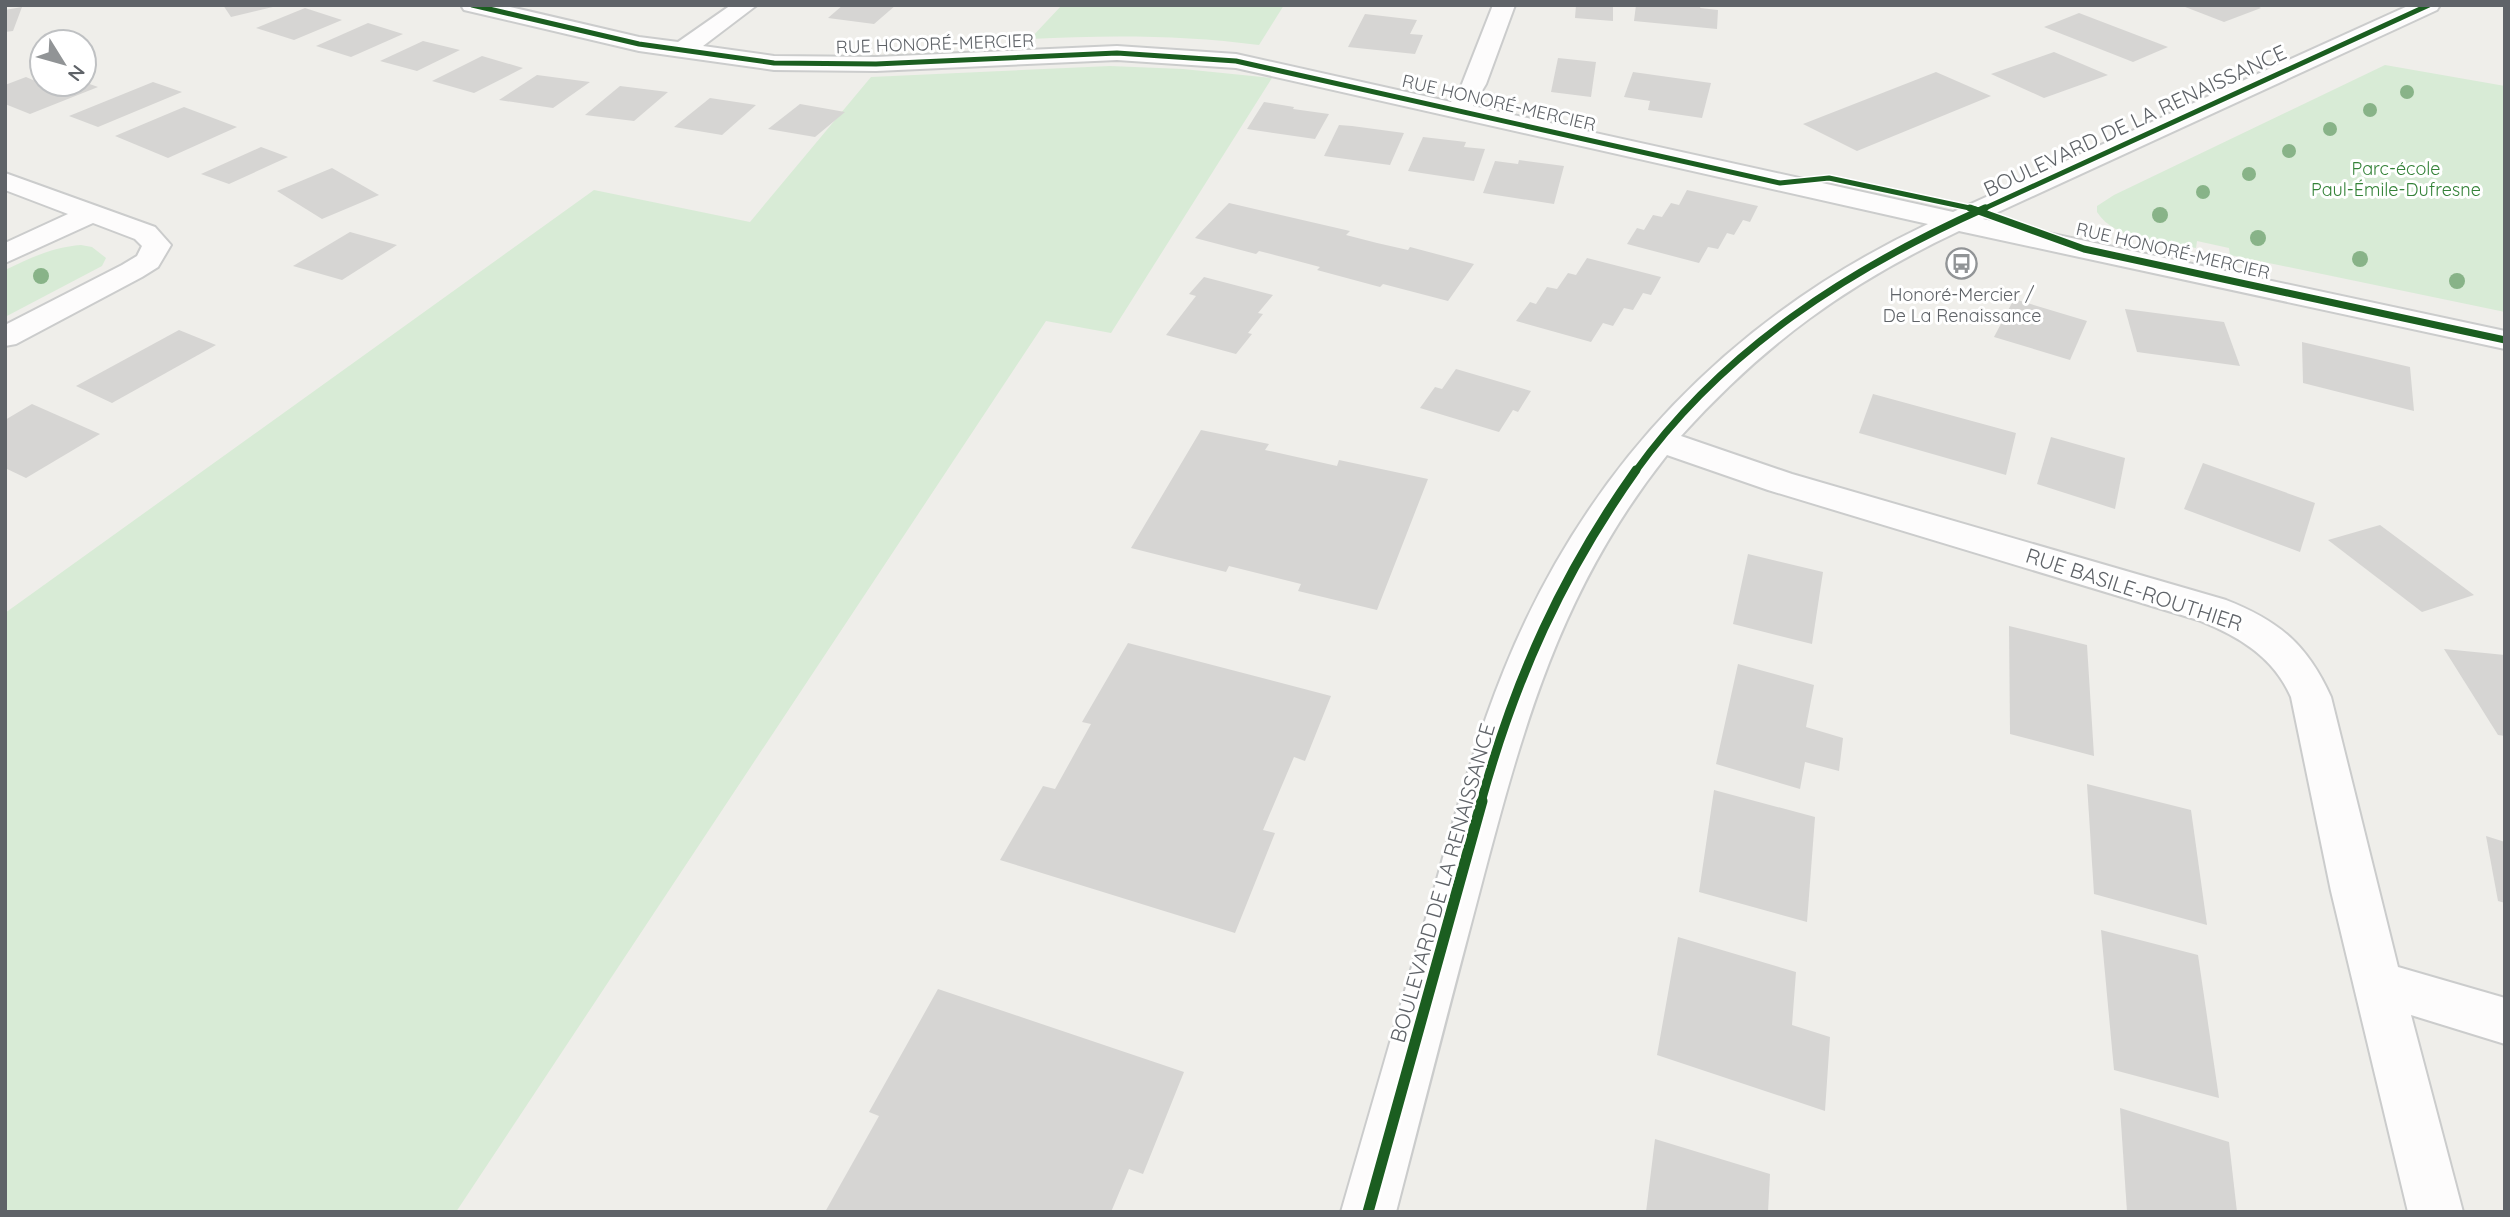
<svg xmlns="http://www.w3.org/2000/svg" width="2510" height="1217" viewBox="0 0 2510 1217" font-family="Quicksand,sans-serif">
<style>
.green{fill:#d8ebd6}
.building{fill:#d6d5d3}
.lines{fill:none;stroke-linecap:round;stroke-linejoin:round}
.minor-casing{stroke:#cbcccc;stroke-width:4}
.minor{fill:#fdfcfc;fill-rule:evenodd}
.cycleway-far3-casing{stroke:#fff;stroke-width:8}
.cycleway-far2-casing{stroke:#fff;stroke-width:10}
.cycleway-far1-casing{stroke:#fff;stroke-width:13}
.cycleway-casing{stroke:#fff;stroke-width:16}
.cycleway-far3{stroke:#1b5e20;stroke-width:5}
.cycleway-far2{stroke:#1b5e20;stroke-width:7}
.cycleway-far1{stroke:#1b5e20;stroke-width:9}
.cycleway{stroke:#1b5e20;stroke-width:11}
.tree{fill:#88b388}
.labels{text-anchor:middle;stroke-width:6;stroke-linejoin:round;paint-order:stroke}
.far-street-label{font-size:18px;fill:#5f6368;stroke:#fff}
.far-park-label{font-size:18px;fill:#348238;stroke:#fff}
.far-poi-label{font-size:18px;fill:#5f6368;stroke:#fff}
.street-label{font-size:21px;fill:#5f6368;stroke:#fff}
</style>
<rect width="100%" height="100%" fill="#efeeea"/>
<g class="green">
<path d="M1062 5H1284L1259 45C1182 35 1108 35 1030 39Z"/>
<path d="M2385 65 2505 86V312L2230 255 2229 248 2197 241 2196 248C2165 242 2115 241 2097 212V206L2114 195Z"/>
<path d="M1110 66 1183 69 1272 78 1111 333 1046 321 456 1212H5V613L594 190 750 222 871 77Z"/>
<path d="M81 245 92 247 106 258 102 266 5 317V270C30 258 53 247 81 245Z"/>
</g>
<g class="building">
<path d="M223 5H277V6L231 17Z"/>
<path d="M843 5H896L874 24 828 18Z"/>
<path d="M1576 5H1613V21L1575 18Z"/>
<path d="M1636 5H1701L1700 8 1718 10 1717 29 1634 21Z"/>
<path d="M2180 5H2255L2261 8 2224 22Z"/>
<path d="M22 7 13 31 5 32V10Z"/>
<path d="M305 8 342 20 294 40 256 28Z"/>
<path d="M2079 13 2168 47 2133 62 2044 27Z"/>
<path d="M1365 14 1417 20 1410 34 1423 35 1415 54 1348 47Z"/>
<path d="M368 23 403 34 351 57 316 46Z"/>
<path d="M423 41 460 50 417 71 380 61Z"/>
<path d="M2054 52 2108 75 2044 98 1991 74Z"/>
<path d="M482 56 523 68 474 93 432 81Z"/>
<path d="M1558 58 1596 62 1591 97 1551 92Z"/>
<path d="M1633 72 1711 83 1702 118 1648 110 1650 101 1624 97Z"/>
<path d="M1936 72 1991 96 1857 151 1803 124Z"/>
<path d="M537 75 590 82 553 108 499 100Z"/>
<path d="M26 77 42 84H84V82L98 87 30 114 5 104V85Z"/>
<path d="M153 82 182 92 98 127 69 116Z"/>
<path d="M620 86 668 92 634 121 585 115Z"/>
<path d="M710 98 756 105 722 135 674 127Z"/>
<path d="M1264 102 1294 107 1293 109 1329 114 1315 139 1247 129Z"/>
<path d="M800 104 845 112 815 137 768 129Z"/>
<path d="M184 107 237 127 168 158 115 136Z"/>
<path d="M1339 125 1352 126 1404 133 1390 165 1324 156Z"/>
<path d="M1423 137 1466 142 1464 147 1485 149 1474 181 1408 171Z"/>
<path d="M261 147 288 157 229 184 201 174Z"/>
<path d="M1519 160 1564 166 1554 204 1483 193 1495 161 1518 164Z"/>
<path d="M332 168 379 195 322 219 277 191Z"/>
<path d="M1687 190 1758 206 1750 222 1743 220 1734 235 1727 233 1718 249 1708 247 1699 263 1627 244 1637 228 1644 230 1653 215 1662 217 1671 203 1679 205Z"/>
<path d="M1229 203 1350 231 1346 235 1377 243 1408 250 1410 247 1474 264 1448 301 1383 284 1380 287 1317 270 1320 267 1290 259 1259 251 1256 254 1195 238Z"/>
<path d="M350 232 397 245 342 280 293 266Z"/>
<path d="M1587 258 1661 277 1651 295 1643 293 1633 310 1624 308 1613 326 1603 323 1591 342 1516 321 1530 302 1536 304 1547 287 1557 289 1568 273 1576 275Z"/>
<path d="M1204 277 1273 295 1258 313 1263 314 1248 333 1252 334 1236 354 1166 335 1196 296 1189 294Z"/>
<path d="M2014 299 2087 321 2070 360 1994 337Z"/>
<path d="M2125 309 2224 322 2240 366 2137 352Z"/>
<path d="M179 330 216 345 112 403 76 386Z"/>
<path d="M2302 342 2410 367 2414 411 2303 383Z"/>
<path d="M1456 369 1531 391 1518 412 1513 410 1499 432 1420 408 1435 387 1442 389Z"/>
<path d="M1873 394 2016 433 2006 475 1859 433Z"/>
<path d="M32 404 100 434 26 478 5 468V420Z"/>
<path d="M1201 430 1269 444 1265 450 1337 466 1339 460 1428 479 1377 610 1298 591 1301 584 1229 566 1226 572 1131 548Z"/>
<path d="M2051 437 2125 458 2115 509 2037 484Z"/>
<path d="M2203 463 2315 503 2300 552 2184 509Z"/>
<path d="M2380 525 2474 595 2422 612 2328 540Z"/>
<path d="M1748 554 1823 572 1812 644 1733 624Z"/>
<path d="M2009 626 2087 645 2094 756 2010 734Z"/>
<path d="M1128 643 1331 696 1305 761 1294 757 1263 830 1275 833 1235 933 1000 860 1043 786 1055 789 1091 724 1082 722Z"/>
<path d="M2444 649 2505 655V736L2498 735Z"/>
<path d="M1738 664 1814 685 1806 727 1843 738 1839 771 1805 762 1800 789 1716 764Z"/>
<path d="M2087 784 2191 810 2207 925 2094 894Z"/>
<path d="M1714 790 1815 817 1807 922 1699 892Z"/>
<path d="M2486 836 2505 842V903L2498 901Z"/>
<path d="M2101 930 2198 955 2219 1098 2114 1070Z"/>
<path d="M1678 937 1796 972 1792 1025 1830 1037 1825 1111 1657 1055Z"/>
<path d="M938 989 1184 1072 1143 1174 1129 1169 1111 1212H825L879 1116 869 1112Z"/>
<path d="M2120 1108 2229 1142 2237 1212H2127Z"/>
<path d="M1655 1139 1770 1174 1768 1212H1646Z"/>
</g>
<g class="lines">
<defs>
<g id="minor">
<path d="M461 5H502L639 37 678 42 731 5H757L703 46 774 56 876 57 1117 46 1236 54 1451 102 1462 84 1493 5H1515L1486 84 1473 106 1953 212 2410 5H2440L2437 10 2396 29 1983 219 2505 331V349L1959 231C1847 284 1765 343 1681 436L1792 474 2226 600C2279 621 2307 644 2331 697L2398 967 2505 998V1044L2411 1015 2463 1212H2408L2331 891 2291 697C2273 656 2238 636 2198 620L1768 490 1667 455C1555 596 1520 739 1475 909 1448 1010 1422 1111 1396 1212H1341C1370 1112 1399 1011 1428 911 1451 830 1472 749 1504 670 1586 467 1731 317 1928 224L1236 68 1117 60 876 71 774 70 639 51 464 10Z"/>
<path d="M5 173 155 227 171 245 158 267 142 277 16 344 5 346V325L122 265 137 256 142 246 135 239 93 223 5 263V243L68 214 5 190Z"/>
</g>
</defs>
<use href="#minor" class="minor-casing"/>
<use href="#minor" class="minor"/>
<defs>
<g id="cycleway-far3">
<path d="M472 5 639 44 774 63 876 64 1117 53 1236 61 1780 183 1829 178 1979 210"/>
<path d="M1981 210 2429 5"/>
</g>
<g id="cycleway-far2">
<path d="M1970 208 2084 249 2505 340"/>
<path d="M1635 472C1723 349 1849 269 1985 208"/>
</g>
<path id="cycleway-far1" d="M1481 802C1515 679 1562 574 1636 470"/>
<path id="cycleway" d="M1368 1212 1482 801"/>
</defs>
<use href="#cycleway-far3" class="cycleway-far3-casing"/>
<use href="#cycleway-far2" class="cycleway-far2-casing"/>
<use href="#cycleway-far1" class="cycleway-far1-casing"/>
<use href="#cycleway" class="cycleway-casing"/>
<use href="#cycleway-far3" class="cycleway-far3"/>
<use href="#cycleway-far2" class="cycleway-far2"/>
<use href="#cycleway-far1" class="cycleway-far1"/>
<use href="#cycleway" class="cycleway"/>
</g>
<g class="tree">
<circle cx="2407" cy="92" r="7"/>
<circle cx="2370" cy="110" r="7"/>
<circle cx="2330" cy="129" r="7"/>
<circle cx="2289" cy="151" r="7"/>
<circle cx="2249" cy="174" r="7"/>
<circle cx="2203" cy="192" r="7"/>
<circle cx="2160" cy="215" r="8"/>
<circle cx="2258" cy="238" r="8"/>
<circle cx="2360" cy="259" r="8"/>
<circle cx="41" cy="276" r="8"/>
<circle cx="2457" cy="281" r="8"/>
</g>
<defs>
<symbol id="bus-ring" viewBox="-11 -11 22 22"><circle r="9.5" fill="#fff" stroke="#919496" stroke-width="1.5"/><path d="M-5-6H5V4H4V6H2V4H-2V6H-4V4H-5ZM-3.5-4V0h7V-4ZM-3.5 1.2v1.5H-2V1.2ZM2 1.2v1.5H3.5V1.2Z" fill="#919496"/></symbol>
</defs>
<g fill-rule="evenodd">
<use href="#bus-ring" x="1944" y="246" width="35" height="35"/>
</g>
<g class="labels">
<g class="far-street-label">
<text transform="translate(935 44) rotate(-2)" y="6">RUE HONORÉ-MERCIER</text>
<text transform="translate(1499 103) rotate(13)" y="6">RUE HONORÉ-MERCIER</text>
<text transform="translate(2173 251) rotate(13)" y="6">RUE HONORÉ-MERCIER</text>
</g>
<g class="far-park-label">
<text x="2396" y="175">Parc-école<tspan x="2396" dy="21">Paul-Émile-Dufresne</tspan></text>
</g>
<g class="far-poi-label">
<text x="1962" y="301">Honoré-Mercier /<tspan x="1962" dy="21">De La Renaissance</tspan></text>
</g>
<g class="street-label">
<text transform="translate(2135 121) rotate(-25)" y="7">BOULEVARD DE LA RENAISSANCE</text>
<text transform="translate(2134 590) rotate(18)" y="7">RUE BASILE-ROUTHIER</text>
<text transform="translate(1443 883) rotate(-74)" y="7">BOULEVARD DE LA RENAISSANCE</text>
</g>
</g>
<rect width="2510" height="1217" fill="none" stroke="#5f6368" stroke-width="14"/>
<g transform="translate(63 63) rotate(127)"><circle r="33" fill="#ffffff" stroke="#bfc1c3" stroke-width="2"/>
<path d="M0-5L12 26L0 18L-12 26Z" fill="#919496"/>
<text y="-10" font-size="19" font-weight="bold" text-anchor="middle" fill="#5f6368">N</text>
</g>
</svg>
